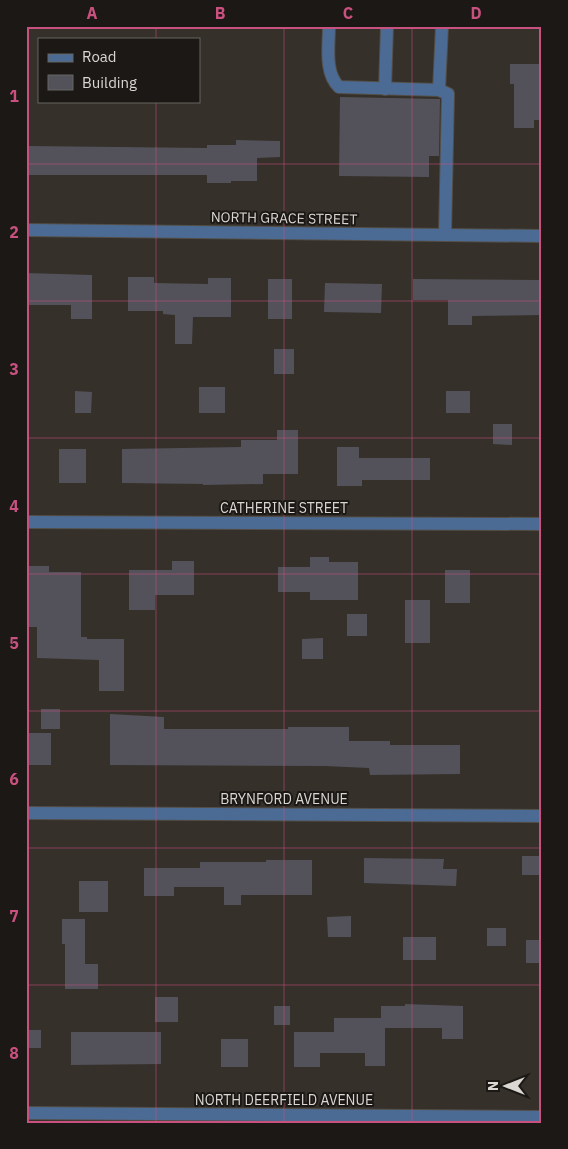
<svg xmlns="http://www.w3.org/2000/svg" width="568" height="1149" viewBox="0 0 568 1149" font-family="'IBM Plex Sans',sans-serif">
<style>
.building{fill:#53525a}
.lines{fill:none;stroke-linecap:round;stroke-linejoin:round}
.minor-casing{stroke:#534e47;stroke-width:14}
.minor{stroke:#4c6b94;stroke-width:12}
.grid{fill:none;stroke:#c9517f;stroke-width:1;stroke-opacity:0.55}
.labels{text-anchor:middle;stroke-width:4;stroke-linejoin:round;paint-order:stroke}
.street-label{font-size:14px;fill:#dad7d2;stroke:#1b1815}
.neatline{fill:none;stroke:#c9517f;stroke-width:2}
.grid-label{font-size:16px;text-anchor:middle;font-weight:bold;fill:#c9517f}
</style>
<rect width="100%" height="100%" fill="#353029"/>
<g class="building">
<path d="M510 64H542V120H534V128H514V84H510Z"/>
<path d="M340 97 440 99 439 156H429V177L339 176Z"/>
<path d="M236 140 280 141V157L257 158V181H231V183H207V175H28V146L207 148V145H236Z"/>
<path d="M26 273 92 275V319H71V305H26Z"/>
<path d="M128 277H154V283L208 284V278H231V317H193L192 344H175V315L163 314V311H128Z"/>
<rect x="268" y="279" width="24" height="40"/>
<path d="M413 279 542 280V315L472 316V325H448V300H413Z"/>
<path d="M325 283 382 284 381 313 324 312Z"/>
<rect x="274" y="349" width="20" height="25"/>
<rect x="199" y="387" width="26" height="26"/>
<path d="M75 391 92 392 91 413H75Z"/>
<rect x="446" y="391" width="24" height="22"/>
<path d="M493 424H512V445L493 444Z"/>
<path d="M277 430H298V474H263V484L203 485V484L122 483V449L241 447V440H277Z"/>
<path d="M337 447H359V458H430V480H362V486H337Z"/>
<rect x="59" y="449" width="27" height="34"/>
<path d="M310 557H329V562H358V600H310V592H278V567H310Z"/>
<path d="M172 561H194V595H155V610H129V570H172Z"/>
<path d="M26 566H49V572H81V637H87V639H124V691H99V660L37 658V627H26Z"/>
<rect x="445" y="570" width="25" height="33"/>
<rect x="405" y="600" width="25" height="43"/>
<rect x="347" y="614" width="20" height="22"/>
<path d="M323 638V659H302V639Z"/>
<rect x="41" y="709" width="19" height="20"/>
<path d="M110 714 164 717V729H288V727H349V741H390V745H460V774L370 775 369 768 325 766 110 765Z"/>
<rect x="26" y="733" width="25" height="32"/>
<rect x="522" y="856" width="20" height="19"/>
<path d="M364 858 444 859 443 869H457L456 886 364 883Z"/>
<path d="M266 860H312V895H241V905H224V887H174V896H144V868H200V862H266Z"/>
<rect x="79" y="881" width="29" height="31"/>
<path d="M351 916V937H328L327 917Z"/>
<path d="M62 919H85V964H98V989H65V944H62Z"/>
<rect x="487" y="928" width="19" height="18"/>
<rect x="403" y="937" width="33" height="23"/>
<rect x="526" y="940" width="16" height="23"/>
<rect x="155" y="997" width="23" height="25"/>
<path d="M405 1004 463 1006V1039H442V1028H385V1066H365V1053H320V1067H294V1032H334V1018H381V1006H405Z"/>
<rect x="274" y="1006" width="16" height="19"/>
<rect x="26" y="1030" width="15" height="18"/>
<path d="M71 1032H161V1064L71 1065Z"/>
<rect x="221" y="1039" width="27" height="28"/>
</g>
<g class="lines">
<defs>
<g id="minor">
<path d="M329 26C329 45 324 73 339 87L439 90 442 26"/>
<path d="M385 89 387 26"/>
<path d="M439 90 448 94 445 235"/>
<path d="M26 230 542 236"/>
<path d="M26 522 542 524"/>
<path d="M26 813 542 816"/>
<path d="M26 1113 542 1117"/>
</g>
</defs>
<use href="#minor" class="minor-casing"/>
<use href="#minor" class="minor"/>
</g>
<path class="grid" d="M156 26V39M284 26V1123M412 26V1123M156 101V1123M26 164H542M26 301H542M26 438H542M26 574H542M26 711H542M26 848H542M26 985H542"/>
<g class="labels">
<g class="street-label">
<text transform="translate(284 218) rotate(1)" y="5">NORTH GRACE STREET</text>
<text x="284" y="513">CATHERINE STREET</text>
<text x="284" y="804">BRYNFORD AVENUE</text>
<text x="284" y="1105">NORTH DEERFIELD AVENUE</text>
</g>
</g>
<rect width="568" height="1149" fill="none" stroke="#1b1815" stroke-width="55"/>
<rect x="38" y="38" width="162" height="65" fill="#1b1815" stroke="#676461"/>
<rect x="48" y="54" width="25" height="8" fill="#4c6b94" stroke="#676461"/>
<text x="82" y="62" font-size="15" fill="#dad7d2">Road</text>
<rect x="48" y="75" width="25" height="15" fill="#53525a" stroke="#676461"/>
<text x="82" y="88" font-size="15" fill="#dad7d2">Building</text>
<g transform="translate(506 1086) rotate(270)" stroke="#1b1815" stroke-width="4" paint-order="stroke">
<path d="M0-4L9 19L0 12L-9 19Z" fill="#dad7d2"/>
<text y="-8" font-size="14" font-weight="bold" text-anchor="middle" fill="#dad7d2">N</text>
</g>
<rect x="28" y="28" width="512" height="1094" class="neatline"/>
<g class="grid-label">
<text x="92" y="19">A</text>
<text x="220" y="19">B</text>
<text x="348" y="19">C</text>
<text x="476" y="19">D</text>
<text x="14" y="102">1</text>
<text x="14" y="238">2</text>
<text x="14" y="375">3</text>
<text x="14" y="512">4</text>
<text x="14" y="649">5</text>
<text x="14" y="785">6</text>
<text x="14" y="922">7</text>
<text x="14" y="1059">8</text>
</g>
</svg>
